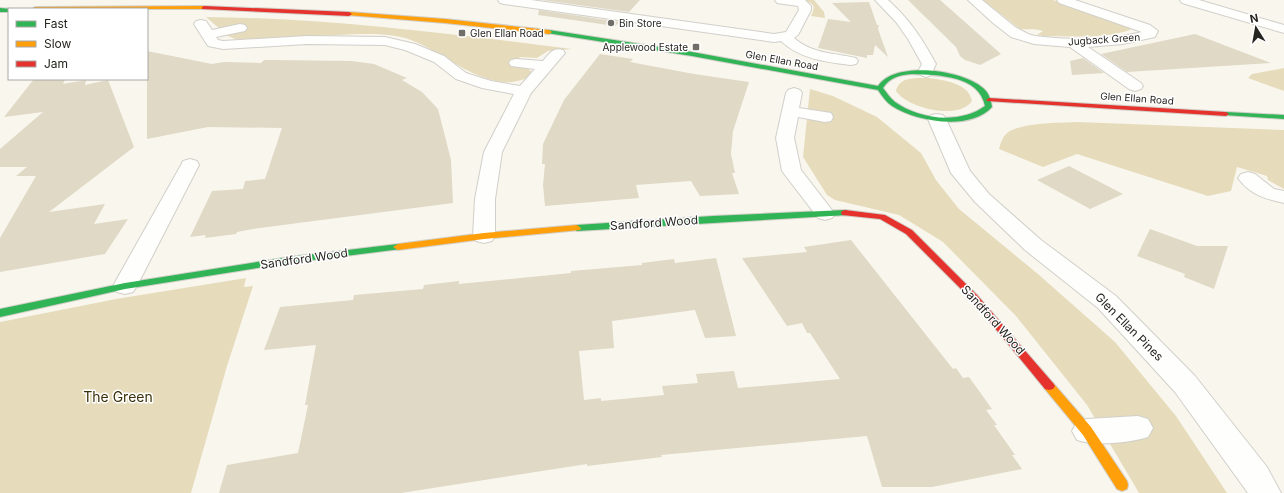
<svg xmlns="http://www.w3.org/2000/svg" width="1284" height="493" viewBox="0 0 1284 493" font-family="Inter,sans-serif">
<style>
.green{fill:#e6dcbc}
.building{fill:#dfd9c5}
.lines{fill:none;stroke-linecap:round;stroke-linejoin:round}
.street-casing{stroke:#d1cfc9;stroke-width:2}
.fast-casing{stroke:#d1cfc9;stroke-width:2}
.slow-casing{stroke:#d1cfc9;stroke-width:2}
.jam-casing{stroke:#d1cfc9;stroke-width:2}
.street{fill:#fefefc;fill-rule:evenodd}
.fast{fill:#30b455;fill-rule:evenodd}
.slow{fill:#ff9f0a;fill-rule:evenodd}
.jam{fill:#e5322d;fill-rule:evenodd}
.poi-dot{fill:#706e68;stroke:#fff;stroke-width:1.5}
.labels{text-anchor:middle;stroke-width:3;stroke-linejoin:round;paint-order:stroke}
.far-poi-label{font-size:10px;fill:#272520;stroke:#fff;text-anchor:start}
.far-street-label{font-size:10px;fill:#272520;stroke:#fff}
.street-label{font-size:12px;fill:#272520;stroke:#fff}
.near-park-label{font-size:14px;fill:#3b3009;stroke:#fff}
</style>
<rect width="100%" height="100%" fill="#f9f6ee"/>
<g class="green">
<path d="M801 0H814L824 12 825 18 811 16C817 4 813 3 801 0Z"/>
<path d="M983 0H1053L1123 23 1131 28 1130 30C1105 39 1070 36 1044 36L1037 35 1043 31C1032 28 1030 30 1020 29Z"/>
<path d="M206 17C329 18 451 34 572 49L548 51 537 58 520 57 514 64 525 67 531 71 529 77C490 97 446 53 411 40 389 32 361 34 338 35 304 36 269 39 235 39L228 36Z"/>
<path d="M1284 68V91L1248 78 1252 74Z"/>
<path d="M929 78C943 80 969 83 972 101 959 121 907 108 896 91 899 76 917 78 929 78Z"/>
<path d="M810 89 833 96 877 117 921 153 936 180 959 209 1038 274 1115 342 1176 416 1227 493H1139L1087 405 1016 316 943 242 899 215 835 200 827 195 803 157Z"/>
<path d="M1078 122 1284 130V189L1268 180 1267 176 1237 167 1231 191 1208 196 1077 154 1043 167 999 149C1001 142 1003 135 1010 131 1027 122 1059 123 1078 122Z"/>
<path d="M246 278 244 287 253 286 227 366 191 493H0V322L116 299Z"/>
</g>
<g class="building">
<path d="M542 0H640L629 12Z"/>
<path d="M908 0H940L1001 54 980 65 965 60 960 56 956 47Z"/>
<path d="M869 2 877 25H879L878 29 888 57 875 45 873 55H867V58L818 48 828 19 851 22 832 3Z"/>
<path d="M539 10 620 22 615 26 538 15Z"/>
<path d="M1195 34 1271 63 1127 72 1101 54Z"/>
<path d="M147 51 212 64 224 62 261 63 264 60H274L352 61 374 64 407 78 402 80 422 92 438 109 451 160 453 203 253 229 237 232 236 234 205 238 206 235 190 237 212 191 243 189 245 181 265 179 282 128 208 127 147 139Z"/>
<path d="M600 54 633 59 630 62 694 74 749 82 733 131 731 154 735 173H732L739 194 700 196 691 181 636 185 639 198 545 206 543 185 545 164H542L543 144 564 100Z"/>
<path d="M1083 58 1104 73 1072 75 1070 61Z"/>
<path d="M34 79H65L63 84 86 80 85 85 108 80 134 147 49 212 105 204 94 224 128 219 105 254 0 272V238L36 176H16L27 167H0V149L43 112 4 117Z"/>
<path d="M1069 166 1123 194 1090 209 1037 180Z"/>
<path d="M1150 229 1197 246H1228L1214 289 1184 277 1185 274 1137 256Z"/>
<path d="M851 240 953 369 956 368 963 378 969 377 992 409 986 410 997 425H994L1015 455H1012L1022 469 932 487H882L867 436 661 455 662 457 587 466V464L401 493H219L227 465 298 453 308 405H305L316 345 264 350 280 307 353 300 354 295 423 289 424 285 459 281V284L571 273V271L642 265V263L674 259 675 263 716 258 736 336 705 338 695 310 612 321 614 348 579 351 584 400 601 398V401L664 395 662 386 698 383 696 374 734 371 738 388 840 379 810 333H807L802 323 787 326 742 258 807 252 804 247Z"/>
</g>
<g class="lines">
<defs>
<g id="street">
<path d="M498 0H531L774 34 786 32 799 10 798 6 777 3 775 0H805L811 6V10L798 35 794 38C812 54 835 53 856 58L858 61 856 64 851 65C826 62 800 59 781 41L774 42 504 4 500 3Z"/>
<path d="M875 0H888C910 20 922 38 936 64L931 75 926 77 921 75 918 72 922 64 908 39 896 22Z"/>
<path d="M968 0H982L1015 27 1028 34 1035 36C1070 40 1108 41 1142 32L1059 3 1057 0H1075L1150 25 1158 31 1155 37 1123 44 1088 47 1141 83 1143 86 1141 89 1135 91 1129 89 1070 47 1034 44 1011 37 993 23Z"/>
<path d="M1180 0H1199L1284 25V33L1182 3Z"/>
<path d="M201 20 206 21 212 30 240 24 245 25 247 28 245 31 216 37 218 40 223 41 307 36 385 37 415 44 444 56 466 73 491 81 520 86 535 69 511 66 509 63 511 60 516 59 543 61C549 54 553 47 563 50L565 53 531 93 502 152 495 199V236L492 241 484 243 476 241 473 236 475 199 484 152 514 94 482 88 456 79 434 62 405 50 385 45 307 44 223 49 208 46 194 24 196 21Z"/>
<path d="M794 88 800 90 802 93 799 108 831 113 833 117 831 121 825 122 798 117 794 138 801 170 835 214 832 218 825 220 818 218 782 171 776 138 786 93 788 90Z"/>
<path d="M937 114 943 115 946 119 970 171 989 194 1041 240 1116 296 1195 376 1267 467 1281 493H1248L1175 392 1098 308 1025 250 975 202 951 173 928 119 931 115Z"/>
<path d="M190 159 197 161 199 165 137 286 133 292 125 294 117 292 113 286 181 165 183 161Z"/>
<path d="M1248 172 1255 174 1274 189 1284 191V203C1266 199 1250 195 1238 178L1241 174Z"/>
<path d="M1138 416 1148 419 1153 428 1148 437C1130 443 1095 446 1077 440L1072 431 1077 422 1087 419Z"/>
</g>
<g id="fast">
<path d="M0 8 11 9H9V12H0Z"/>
<path d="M549 30 692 52 878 86C895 60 963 70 983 88 989 93 991 100 992 107 970 131 917 122 892 106 886 102 882 96 878 90L692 56 547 33V31ZM912 74C938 75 979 75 985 106 961 124 920 120 895 102 890 98 887 93 883 88 890 77 900 75 912 74Z"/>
<path d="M1226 112 1284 115V119L1224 115V113Z"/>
<path d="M845 210 848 211 849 213 848 215 577 231 573 228 577 225 713 216Z"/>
<path d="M398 244 401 245 403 247 401 249 289 263 125 289 0 317V309L125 283 289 257Z"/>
</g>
<g id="slow">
<path d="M204 6 206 7V9H32L35 7Z"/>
<path d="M349 12 445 19 549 30 552 32 549 34 445 23 347 15 346 14Z"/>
<path d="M577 225 581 228 580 230 484 239 398 250 393 247 398 244 484 233Z"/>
<path d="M1049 382 1053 383 1091 427 1127 481 1128 485 1127 489 1122 491 1117 489 1083 435 1045 389 1043 386 1045 383Z"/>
</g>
<g id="jam">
<path d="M204 6 349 12 352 14 349 16 202 9V7Z"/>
<path d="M989 98 1226 112 1229 114 1226 116 987 101 986 100Z"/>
<path d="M845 210 885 215 912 230 977 295 1053 383 1055 386 1053 389 1049 390 1045 389 971 299 906 234 880 219 842 215 841 213 842 211Z"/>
</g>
</defs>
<use href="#street" class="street-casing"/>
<use href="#fast" class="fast-casing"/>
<use href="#slow" class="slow-casing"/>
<use href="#jam" class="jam-casing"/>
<use href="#street" class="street"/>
<use href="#fast" class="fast"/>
<use href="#slow" class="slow"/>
<use href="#jam" class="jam"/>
</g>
<g class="poi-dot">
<circle cx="611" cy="23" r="4"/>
<rect x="458" y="29" width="8" height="8" rx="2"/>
<rect x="692" y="43" width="8" height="8" rx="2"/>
</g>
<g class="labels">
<g class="far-poi-label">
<text x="619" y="27">Bin Store</text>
<text x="470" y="37">Glen Ellan Road</text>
<text x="688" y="51" text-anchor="end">Applewood Estate</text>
</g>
<g class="far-street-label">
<text transform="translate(1104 39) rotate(-4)" y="4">Jugback Green</text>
<text transform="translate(782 60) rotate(10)" y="4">Glen Ellan Road</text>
<text transform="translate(1137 98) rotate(4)" y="4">Glen Ellan Road</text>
</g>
<g class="street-label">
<text transform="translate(654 223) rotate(-4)" y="4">Sandford Wood</text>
<text transform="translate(304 259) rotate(-8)" y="4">Sandford Wood</text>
<text transform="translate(993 320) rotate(48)" y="4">Sandford Wood</text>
<text transform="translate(1129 327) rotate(45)" y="4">Glen Ellan Pines</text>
</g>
<g class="near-park-label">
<text x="118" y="402">The Green</text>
</g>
</g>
<rect x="8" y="8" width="140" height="72" fill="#ffffff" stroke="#a9a8a6"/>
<rect x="16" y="21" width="20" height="6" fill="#30b455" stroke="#a9a8a6"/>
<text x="44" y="28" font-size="12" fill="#272520">Fast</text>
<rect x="16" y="41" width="20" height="6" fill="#ff9f0a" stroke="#a9a8a6"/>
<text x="44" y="48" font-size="12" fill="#272520">Slow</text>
<rect x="16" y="61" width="20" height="6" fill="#e5322d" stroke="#a9a8a6"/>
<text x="44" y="68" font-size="12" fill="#272520">Jam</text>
<g transform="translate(1256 28) rotate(349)" stroke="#ffffff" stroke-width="3" paint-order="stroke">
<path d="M0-3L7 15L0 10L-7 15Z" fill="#272520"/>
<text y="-6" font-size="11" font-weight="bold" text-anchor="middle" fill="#272520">N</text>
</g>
</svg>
